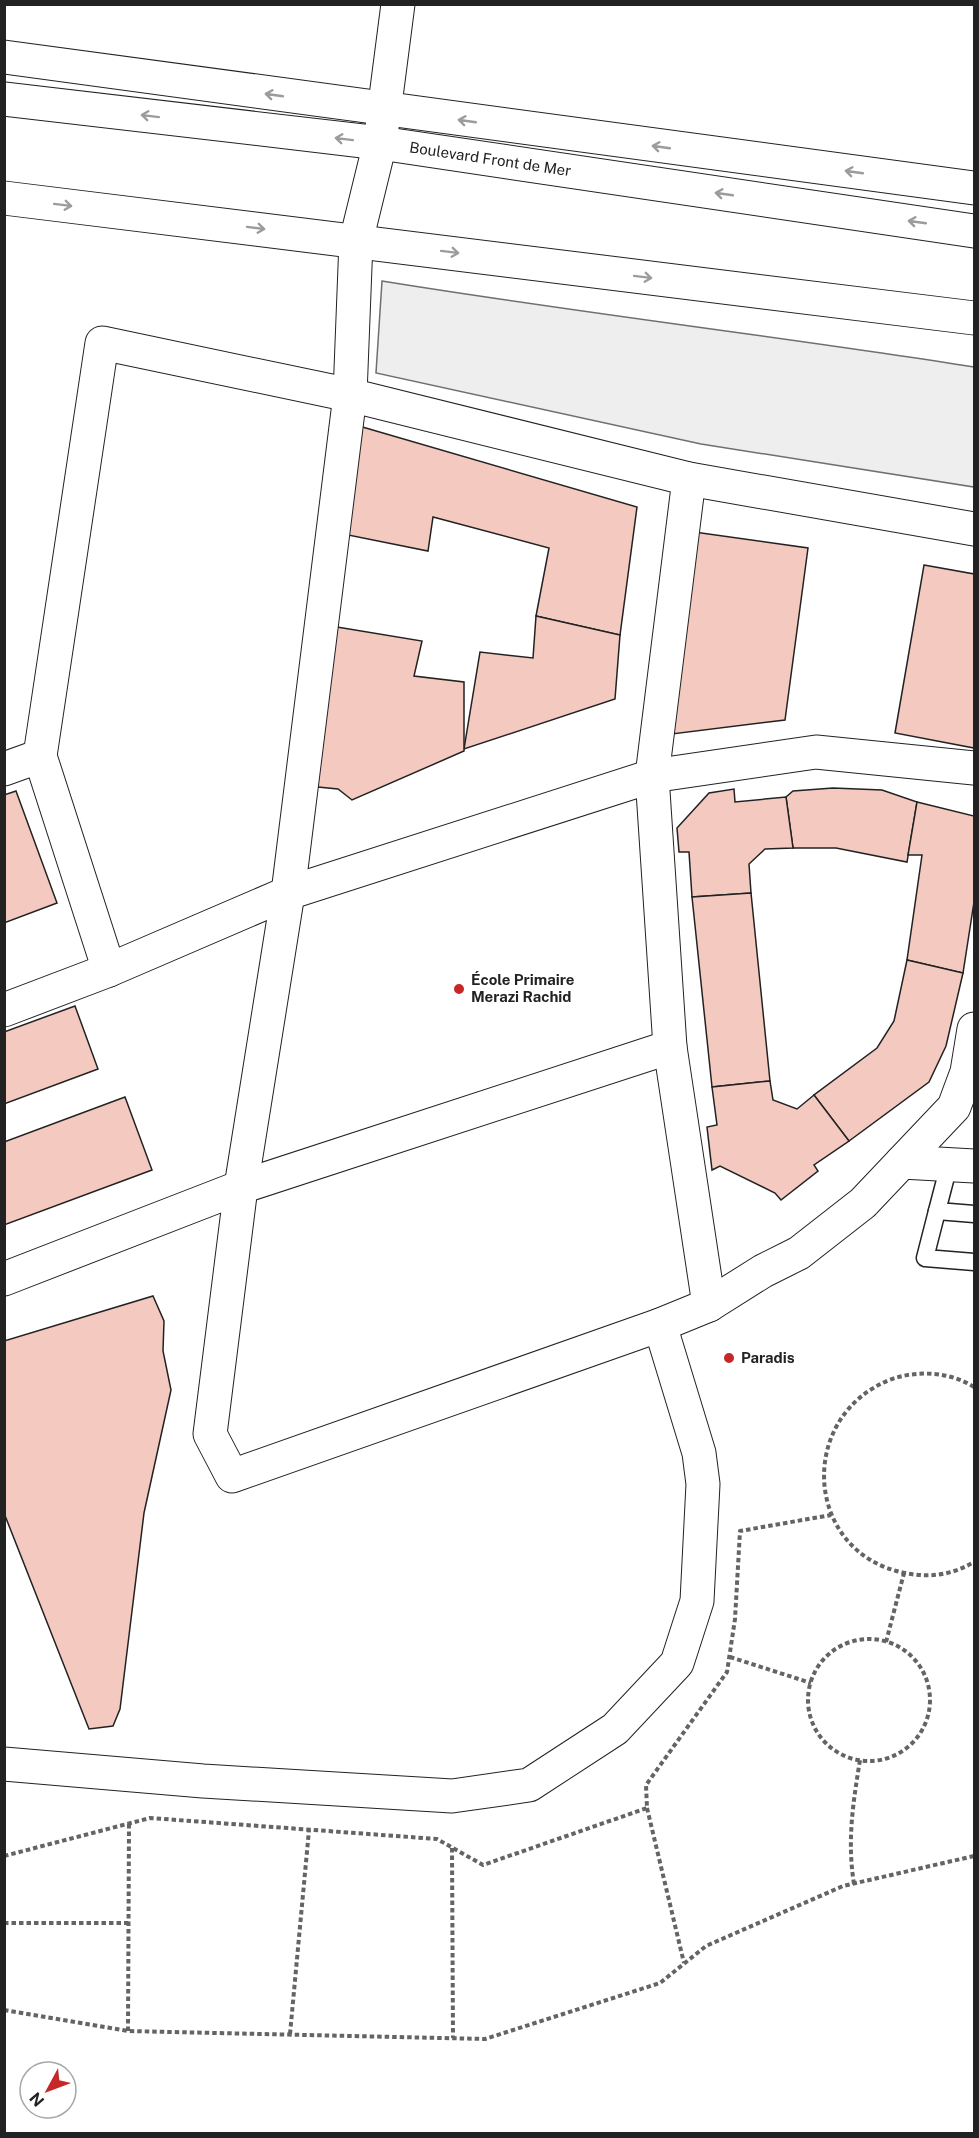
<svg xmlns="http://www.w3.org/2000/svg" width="979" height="2138" viewBox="0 0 979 2138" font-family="'Public Sans',sans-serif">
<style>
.green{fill:#eee;stroke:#6f6f6f;stroke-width:1.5}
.building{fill:#f3c9c0;stroke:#222;stroke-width:1.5}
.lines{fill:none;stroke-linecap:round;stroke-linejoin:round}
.service-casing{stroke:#222;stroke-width:19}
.minor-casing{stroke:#222;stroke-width:35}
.tertiary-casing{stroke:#222;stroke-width:35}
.primary-casing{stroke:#222;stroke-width:35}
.path{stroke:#646464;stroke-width:4;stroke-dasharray:4.5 3;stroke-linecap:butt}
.service{stroke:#fff;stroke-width:16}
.minor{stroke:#fff;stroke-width:33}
.tertiary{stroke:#fff;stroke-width:33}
.primary{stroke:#fff;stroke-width:33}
.oneway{stroke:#9c9c9c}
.poi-dot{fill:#c62828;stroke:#fff;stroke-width:2}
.labels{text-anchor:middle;stroke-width:4.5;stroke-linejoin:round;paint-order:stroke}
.street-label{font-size:15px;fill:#222;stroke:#fff}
.poi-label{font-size:15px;font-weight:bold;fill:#222;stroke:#fff;text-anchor:start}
</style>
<rect width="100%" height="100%" fill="#fff"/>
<path class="green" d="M382 281C579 313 777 336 974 367V487L701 444 376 373Z"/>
<g class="building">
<path d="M359 426 637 507 620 635 536 616 549 548 433 517 428 551 343 534Z"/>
<path d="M687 531 808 548 785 720 664 735Z"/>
<path d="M924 565 974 574V748L895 733Z"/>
<path d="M536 616 620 635 615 699 464 749 480 652 533 658Z"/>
<path d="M337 627 422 641 414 676 464 682V751L352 800 338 789 308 786Z"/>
<path d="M833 788 882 790 917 802 907 862 836 848H793L786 797 793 791Z"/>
<path d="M734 789 735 802 786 797 793 848 765 849 749 864 751 893 692 897 689 852H679L677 828 709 793Z"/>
<path d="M16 791 57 903 4 923V795Z"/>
<path d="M917 802 974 816V902L963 973 907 960 922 855H908Z"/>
<path d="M751 893 770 1081 712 1087 692 897Z"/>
<path d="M907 960 963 973 946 1046 929 1082 849 1141 814 1095 877 1048 894 1021Z"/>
<path d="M75 1006 98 1069 4 1104V1032Z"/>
<path d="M770 1081 773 1100 797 1109 814 1095 849 1141 814 1165 818 1171 781 1200 775 1193 720 1166 712 1170 707 1127 717 1125 712 1087Z"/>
<path d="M125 1097 152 1170 4 1225V1142Z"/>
<path d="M153 1296 164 1321 163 1351 171 1390 144 1513 120 1709 113 1726 89 1729 4 1513V1341Z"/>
</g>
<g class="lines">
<defs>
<g id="service">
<path d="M949 1165 937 1211 974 1214"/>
<path d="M937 1211 925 1258 974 1262"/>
</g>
<g id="minor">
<path d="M4 57 974 188"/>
<path d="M356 241 350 395 288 893 241 1187 210 1434 232 1476 660 1325 709 1305 670 1047 652 776 689 479"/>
<path d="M40 756 109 970"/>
<path d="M4 769 40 756 102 343 350 395 689 479 974 529"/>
<path d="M4 1010 109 970 288 893 652 776 816 752 974 768"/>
<path d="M902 1162 974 1166"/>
<path d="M4 1279 241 1187 670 1047"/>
<path d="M709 1305 763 1271 799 1253 863 1203 954 1107 967 1072 974 1029"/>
<path d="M4 1764 203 1781 452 1796 529 1785 615 1729 677 1663 697 1601 703 1484 699 1453 660 1325"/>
</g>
<path id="tertiary" d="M356 241 380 143 398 4"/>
<g id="primary">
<path id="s1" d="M4 99 380 143 974 231"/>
<path d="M4 198 974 318"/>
</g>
</defs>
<use href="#service" class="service-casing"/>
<use href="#minor" class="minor-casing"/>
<use href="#tertiary" class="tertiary-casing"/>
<use href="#primary" class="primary-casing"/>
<g class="path">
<path d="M974 1387C951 1372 918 1370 892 1379 796 1415 803 1553 905 1573 930 1578 952 1575 974 1562"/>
<circle cx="869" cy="1700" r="61"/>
<path d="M886 1642 904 1573"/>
<path d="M730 1657 811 1683"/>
<path d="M647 1808 684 1963"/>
<path d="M452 1848 453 2038"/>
<path d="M4 1856 150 1818 437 1839 483 1865 647 1808 646 1785 727 1672 735 1619 740 1531 831 1515"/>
<path d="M854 1884C847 1841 853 1803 860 1760"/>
<path d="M4 1923H129"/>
<path d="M4 2010 128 2031 485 2039 660 1983 706 1946 843 1886 974 1856"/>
<path d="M128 2031 129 1824"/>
<path d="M290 2034 309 1830"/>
</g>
<use href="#service" class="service"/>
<use href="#minor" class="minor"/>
<use href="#tertiary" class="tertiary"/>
<use href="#primary" class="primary"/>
</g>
<defs><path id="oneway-shaft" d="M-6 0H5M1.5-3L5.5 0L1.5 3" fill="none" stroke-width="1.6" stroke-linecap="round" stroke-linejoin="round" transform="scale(1.5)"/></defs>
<g class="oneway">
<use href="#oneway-shaft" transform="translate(274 95) rotate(-172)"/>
<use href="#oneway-shaft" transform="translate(150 116) rotate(-173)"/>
<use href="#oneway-shaft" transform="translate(467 121) rotate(-172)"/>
<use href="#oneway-shaft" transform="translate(344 139) rotate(-173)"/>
<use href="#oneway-shaft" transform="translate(661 147) rotate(-172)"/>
<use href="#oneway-shaft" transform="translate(854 172) rotate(-172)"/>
<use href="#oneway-shaft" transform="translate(724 194) rotate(-172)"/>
<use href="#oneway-shaft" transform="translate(63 205) rotate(7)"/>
<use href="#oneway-shaft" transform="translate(917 222) rotate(-172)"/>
<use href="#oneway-shaft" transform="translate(256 228) rotate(7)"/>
<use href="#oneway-shaft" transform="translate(450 252) rotate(7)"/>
<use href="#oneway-shaft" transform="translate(643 277) rotate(7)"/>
</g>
<g class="poi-dot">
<circle cx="459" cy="989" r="6"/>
<circle cx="729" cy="1358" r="6"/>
</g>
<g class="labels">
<g class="street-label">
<text dy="5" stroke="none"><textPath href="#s1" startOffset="490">Boulevard Front de Mer</textPath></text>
</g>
<g class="poi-label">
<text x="471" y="985">École Primaire<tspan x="471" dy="17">Merazi Rachid</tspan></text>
<text x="741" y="1363">Paradis</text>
</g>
</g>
<rect width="979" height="2138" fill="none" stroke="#222222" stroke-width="12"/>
<g transform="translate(48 2090) rotate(229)"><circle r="28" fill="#ffffff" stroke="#a7a7a7" stroke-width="1.5"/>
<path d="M0-4.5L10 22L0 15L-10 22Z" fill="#c62828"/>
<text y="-9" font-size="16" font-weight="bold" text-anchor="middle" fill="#222222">N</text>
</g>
</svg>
